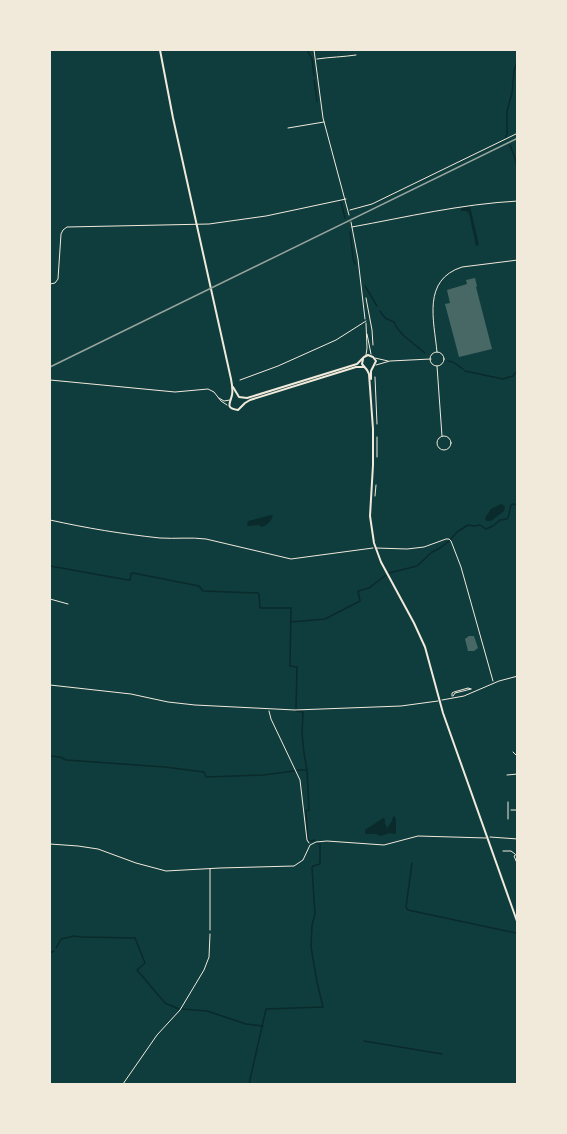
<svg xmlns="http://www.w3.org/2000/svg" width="567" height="1134" viewBox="0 0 567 1134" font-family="'Roboto Condensed',sans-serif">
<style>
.water{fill:#0a2a2b}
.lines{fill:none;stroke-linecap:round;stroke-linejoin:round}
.stream{stroke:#0a2a2b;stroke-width:1.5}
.building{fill:#486865}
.path{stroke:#f1e9da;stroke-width:1}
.service{stroke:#f1e9da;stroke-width:1}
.minor{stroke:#f1e9da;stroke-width:1}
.primary{stroke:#f1e9da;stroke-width:2}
.rail{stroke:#97a49c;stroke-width:1.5}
</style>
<rect width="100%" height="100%" fill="#0f3d3e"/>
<g class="water">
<path d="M470 206 479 245 476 246 469 213 466 211H461V208Z"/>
<path d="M501 504 505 506 504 511 491 521H486L485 518 491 509Z"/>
<path d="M271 515 273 516C271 521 267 526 261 527L259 525 247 526 248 521Z"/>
<path d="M393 816 396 818V834H393L390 833 380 836 376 834H365V830L383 818 385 819V823L387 828 392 821Z"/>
</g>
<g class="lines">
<g class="stream">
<path d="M306 50H307"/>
<path d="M308 52 312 59 314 76"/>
<path d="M314 80 317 101"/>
<path d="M506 137 507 133V111L512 93 514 71 518 58"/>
<path d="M510 145 515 158 518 174"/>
<path d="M341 202 345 218"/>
<path d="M350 232 353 257"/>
<path d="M353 258 355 264"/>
<path d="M365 286 377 306"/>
<path d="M380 311 385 318 394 322 397 328 404 336 425 353"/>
<path d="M448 361 453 362 463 369"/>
<path d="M465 371 503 379 513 376 518 370"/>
<path d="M451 539 457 532 468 525 474 526 480 525 486 529 493 526 500 520 507 519C511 514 508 509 512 504L518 505"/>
<path d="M50 566 128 580H130L131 574 133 573 199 586 203 591 258 593 259 594 260 608H291L290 666 297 667 296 708"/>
<path d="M389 573 417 566 432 552 440 548 449 541"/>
<path d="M291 622 325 619 360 601 358 591 369 588 386 575"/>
<path d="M296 711 303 712V713L302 734 304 753 307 770 309 810 306 811 308 839 311 841 315 840V841"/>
<path d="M50 756 60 757 66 760 165 767 204 772 206 777 263 775 294 771"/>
<path d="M298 770H306"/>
<path d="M412 863 406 907 408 910 516 933"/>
<path d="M56 948 61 939 74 936 82 937 135 938 145 963 137 970 165 1003 179 1009"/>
<path d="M50 953 54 951"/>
<path d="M182 1009 207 1011 246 1024 263 1026"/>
<path d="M364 1041 442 1054"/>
<path d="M249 1084 266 1009 323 1007 317 982 311 947 312 925 315 914 312 868 313 866 320 864V844L316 843"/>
</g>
</g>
<g class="building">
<path d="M475 278 477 286 476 287 492 349 459 357 445 304 450 303 447 290 467 284 466 280Z"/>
<path d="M469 636H474L478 648 474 651H468L465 639Z"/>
</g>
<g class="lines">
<g class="path">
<path d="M350 210 372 204 518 133"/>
<path d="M366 298 372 330 373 345"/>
<path d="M375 377 377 424"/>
<path d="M377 437V457"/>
<path d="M375 496 376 485"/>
<path d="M50 599 68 604"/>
<path d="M123 1084 157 1035 180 1010 204 970 209 957 210 934"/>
</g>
<g class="service">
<path d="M376 548 407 549 424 547 446 539H449L451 541 461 567 493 681"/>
<path d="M452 696V693L454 692 468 688 471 689"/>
<path d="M453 696 455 693 471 689"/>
</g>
<g class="minor">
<path d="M314 50 323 118 349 215"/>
<path d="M317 59C330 57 343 57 356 55"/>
<path d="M288 128 324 122"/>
<path d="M351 222 358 259 365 319"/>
<path d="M352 227C407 217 461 204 518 201"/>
<path d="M50 284 55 283 58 279 61 234 63 230 67 227 209 224 266 216 346 199"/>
<path d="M367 334 371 354"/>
<path d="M437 352C434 320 422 280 462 267L518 260"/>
<circle cx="437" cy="359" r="7"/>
<path d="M366 355 367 348 366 323"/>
<path d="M375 358 388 361"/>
<path d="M376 365 390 361 431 359"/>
<path d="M437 366 442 436"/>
<path d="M50 380 175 392 208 389 214 392 221 401 227 405"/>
<path d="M240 380 278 366 336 340 366 321"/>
<path d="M219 398 224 401 230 400"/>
<circle cx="444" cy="443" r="7"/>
<path d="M50 520C86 528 122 534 160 538 175 539 191 537 206 539L291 559 373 548"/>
<path d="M50 685 131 694 168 702 195 705 295 710 401 706 438 701"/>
<path d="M442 700 464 696 499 681 518 676"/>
<path d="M269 711 271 719 300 780 307 840 309 843"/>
<path d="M513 752 518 757"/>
<path d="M507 775 518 774"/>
<path d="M508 802V819"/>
<path d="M511 810H518"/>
<path d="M490 837 518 839"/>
<path d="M50 844 78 846 98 849 136 863 166 871 220 868 294 866 303 860 310 845 316 842 327 841 384 845 418 836 486 838"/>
<path d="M503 851H511L515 854"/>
<path d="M517 863 514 856 518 853"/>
<path d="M210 869V930"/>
</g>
<g class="primary">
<path d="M160 50 173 118 231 379C232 384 233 390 232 395 230 404 225 408 238 410L245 403 250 400 356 367H364"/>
<path d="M363 359 362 364 367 370 369 374 373 429V465L370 516 374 543 381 562 414 623 425 647 443 713 518 924"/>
<path d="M233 387 239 397 247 398 357 364 364 357 368 355 373 357 376 361 371 371V379"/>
</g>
<path class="rail" d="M50 367 518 138"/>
</g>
<rect width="567" height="1134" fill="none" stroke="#f1e9da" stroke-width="102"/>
</svg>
